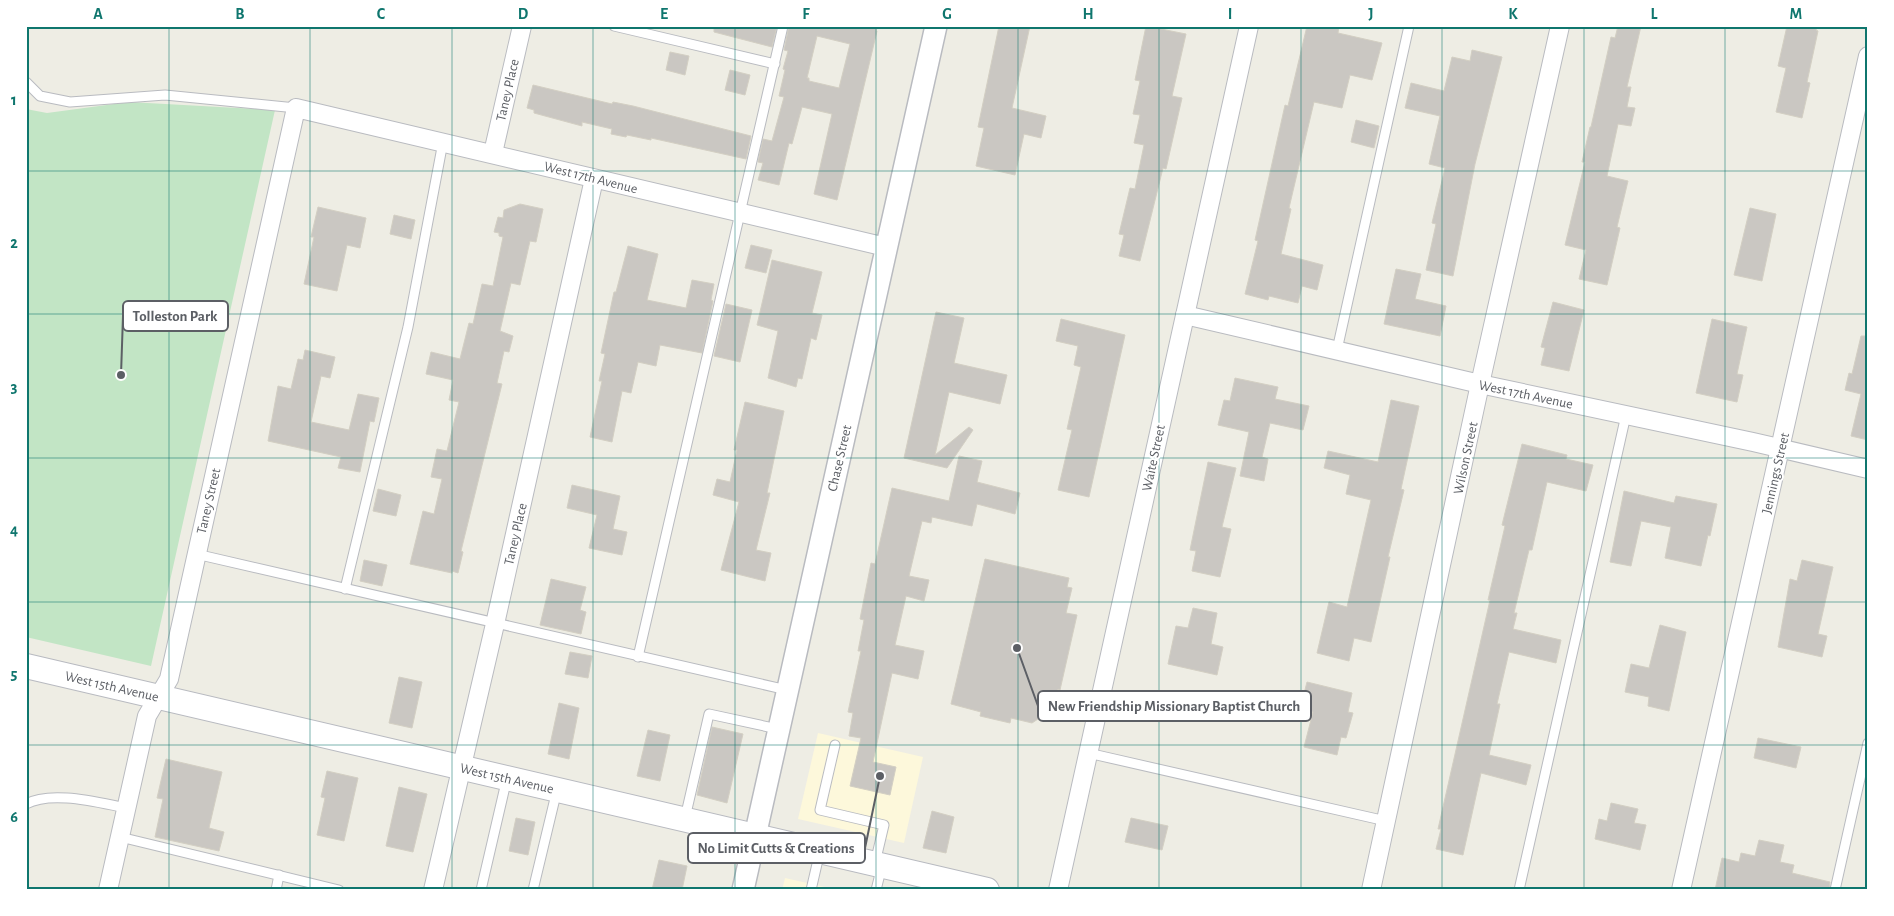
<svg xmlns="http://www.w3.org/2000/svg" width="1894" height="916" viewBox="0 0 1894 916" font-family="'Alegreya Sans',sans-serif">
<style>
.commercial{fill:#fdf8db}
.green{fill:#c2e5c5}
.building{fill:#cac7c2;stroke:#d3cfc3;fill-rule:evenodd}
.lines{fill:none;stroke-linecap:round;stroke-linejoin:round}
.service-casing{stroke:#b9bbc0;stroke-width:11}
.minor-casing{stroke:#b9bbc0;stroke-width:20}
.tertiary-casing{stroke:#b9bbc0;stroke-width:24}
.secondary-casing{stroke:#b8bac0;stroke-width:26}
.service{stroke:#fff;stroke-width:9}
.minor{stroke:#fff;stroke-width:18}
.tertiary{stroke:#fff;stroke-width:21}
.secondary{stroke:#fff;stroke-width:24}
.grid{fill:none;stroke:#0f766e;stroke-width:1;stroke-opacity:0.55}
.labels{text-anchor:middle;stroke-width:4;stroke-linejoin:round;paint-order:stroke}
.street-label{font-size:14px;fill:#5c5f65;stroke:#fff}
.leader{fill:none;stroke:#5c5f65;stroke-width:2}
.callout-dot{fill:#5c5f65;stroke:#fff;stroke-width:2}
.callout{fill:#fff;stroke:#5c5f65;stroke-width:2}
.callout-label{font-size:15px;text-anchor:middle;font-weight:bold;fill:#5c5f65}
.neatline{fill:none;stroke:#0f766e;stroke-width:2}
.grid-label{font-size:16px;text-anchor:middle;font-weight:bold;fill:#0f766e}
</style>
<rect width="100%" height="100%" fill="#eeede4"/>
<g class="commercial">
<path d="M818 733 923 757 904 843 798 819Z"/>
<path d="M785 878 838 890H782Z"/>
</g>
<path class="green" d="M129 102 275 110 151 666 26 637V109L47 113Z"/>
<g class="building">
<path d="M714 26H777L772 47 714 32Z"/>
<path d="M789 26H877L876 31H877L837 200 814 194 832 114 802 107 792 144 789 143 779 185 758 180 763 163 758 162 763 139 772 141 784 97 779 96 785 70 783 69 788 51 784 50ZM817 36 850 44 839 88 809 81V78H807Z"/>
<path d="M999 26H1030L1012 108 1046 116 1041 138 1024 134 1015 175 976 166 984 128 978 127Z"/>
<path d="M1146 26 1186 34 1172 96 1182 98 1166 169 1163 168 1140 261 1119 256 1124 235 1119 234 1130 188 1135 189 1144 145 1134 143 1140 115 1133 114 1140 81 1135 80Z"/>
<path d="M1307 26H1339L1338 33 1382 43 1372 80 1350 75 1342 108 1314 102 1289 208 1291 209 1281 254 1323 265 1317 290 1302 286 1298 303 1269 296 1268 300 1245 294 1258 241 1255 240 1285 105 1288 106Z"/>
<path d="M1618 26H1641L1627 87H1631L1627 107 1635 108 1631 126 1618 124 1607 176 1628 181 1617 227 1620 228 1607 285 1579 279 1586 250 1565 245 1585 162H1582L1590 127H1591L1611 37 1615 38Z"/>
<path d="M1787 26H1817L1816 30 1818 31 1807 82 1810 83 1802 118 1776 112 1786 68 1778 66Z"/>
<path d="M1472 50 1502 57 1475 164 1453 276 1426 270 1436 224 1432 223 1445 168 1429 164 1440 116 1405 108 1411 83 1444 91 1452 57 1470 61Z"/>
<path d="M670 52 689 56 685 75 666 70Z"/>
<path d="M730 70 750 75 745 95 725 90Z"/>
<path d="M533 85 612 104 613 102 633 106 751 136 746 159 651 138V140L627 135 626 137 611 134 612 129 582 122V126L534 113V110L527 108Z"/>
<path d="M1356 120 1379 126 1374 148 1351 142Z"/>
<path d="M520 204 543 209 536 242 530 241 520 285 511 283 500 331 513 336 509 352 504 351 497 383 502 384 461 551 463 552 458 573 452 571V573L410 564 423 511 434 514 442 479 431 477 437 449 447 451 459 402 449 400 453 380 426 374 431 352 460 359 469 323 473 324 482 284 493 286 503 237 499 236V233L494 232 498 217 503 218 504 210Z"/>
<path d="M318 207 366 218 360 248 347 245 337 291 304 284 314 237H311Z"/>
<path d="M1750 208 1776 214 1762 281 1734 275Z"/>
<path d="M394 215 415 220 411 239 390 234Z"/>
<path d="M751 245 772 250 766 273 745 268Z"/>
<path d="M628 246 658 254 647 300 686 308 692 280 714 284 711 300 713 301 702 353 660 345 656 366 638 362 631 393 622 391 612 442 590 437 602 381H599L605 354 601 353 614 292H616Z"/>
<path d="M772 260 822 272 812 313 822 315 816 340 811 338 802 379 798 378 796 387 768 378 778 331 757 325Z"/>
<path d="M1396 269 1421 274 1415 299 1446 306 1440 336 1384 324Z"/>
<path d="M1553 302 1584 310 1569 371 1541 365 1545 348 1541 347Z"/>
<path d="M726 304 752 310 740 362 714 356Z"/>
<path d="M936 312 964 318 954 363 1007 375 1000 404 949 392 935 455 969 427 973 430 947 468 904 458Z"/>
<path d="M1061 319 1125 335 1089 497 1058 490 1072 430 1067 429 1081 367 1074 365 1078 346 1056 341Z"/>
<path d="M1712 319 1747 327 1737 374 1743 375 1737 402 1696 393Z"/>
<path d="M1861 336H1868V440L1851 436 1861 394 1845 390 1849 373 1852 374Z"/>
<path d="M305 350 335 357 330 378 321 376 311 422 349 430 358 394 379 398 374 422 370 421 360 472 338 468 341 457 268 441 278 386 291 389 298 359 303 360Z"/>
<path d="M1235 378 1278 387 1275 399 1309 406 1303 430 1270 423 1262 457 1268 459 1264 481 1240 476 1249 432 1218 425 1224 400 1230 401Z"/>
<path d="M1391 400 1419 406 1401 489 1404 490 1388 557H1390L1371 642 1354 638 1349 661 1317 653 1329 602 1347 607 1371 500 1346 494 1350 475 1324 468 1328 451 1378 462Z"/>
<path d="M745 402 784 411 767 493H770L756 550 771 553 765 581 721 570 739 502 713 495 717 479 730 482 737 450H734Z"/>
<path d="M1522 444 1567 455 1566 459 1593 465 1586 491 1547 482 1532 550H1529L1514 613H1517L1513 629 1561 640 1556 663 1509 652 1497 704H1500L1489 755 1531 765 1526 785 1481 773 1463 855 1436 849 1441 829H1438L1490 600H1488L1505 526 1502 525Z"/>
<path d="M959 456 982 461 977 482 1020 493 1015 514 977 504 972 526 932 517 931 523 922 521 909 576 929 580 924 601 906 596 895 645 924 651 918 679 892 673 873 762 896 767 890 795 850 786 861 738 849 736 853 713 848 712 861 651H858L864 620 860 619 871 563 875 564 892 488 949 501Z"/>
<path d="M1208 462 1236 468 1222 527 1231 529 1220 577 1192 571 1196 551 1190 550Z"/>
<path d="M572 485 620 496 613 529 627 532 622 555 589 548 597 515 567 508Z"/>
<path d="M378 489 401 495 396 516 373 511Z"/>
<path d="M1624 491 1674 503 1676 496 1717 504 1710 536 1708 535 1701 566 1665 558 1671 527 1641 521 1631 566 1610 562Z"/>
<path d="M985 559 1069 578 1067 587 1072 588 1066 613 1077 615 1060 690 1058 689 1053 709 1032 723 1011 718 1010 723 980 716 981 712 951 704Z"/>
<path d="M364 560 387 565 382 586 360 581Z"/>
<path d="M1802 560 1833 567 1818 634 1827 636 1822 657 1778 647 1790 579 1797 581Z"/>
<path d="M551 579 586 587 580 610 586 612 581 634 540 625Z"/>
<path d="M1193 608 1217 613 1211 644 1223 647 1217 675 1168 664 1176 626 1188 628Z"/>
<path d="M1660 625 1686 632 1669 711 1648 706 1649 697 1625 692 1631 664 1649 668Z"/>
<path d="M570 652 592 656 588 678 565 674Z"/>
<path d="M399 677 422 682 412 728 389 723Z"/>
<path d="M1307 682 1352 693 1348 712 1353 713 1346 738 1341 737 1337 755 1304 747 1313 712 1300 709Z"/>
<path d="M559 703 579 708 569 759 548 754Z"/>
<path d="M712 727 743 734 727 803 697 795Z"/>
<path d="M648 730 670 735 660 781 637 776Z"/>
<path d="M1758 738 1801 747 1796 768 1754 758Z"/>
<path d="M166 759 222 772 209 828 224 832 219 851 155 837 163 799 157 798Z"/>
<path d="M327 771 358 778 344 841 317 835 325 798 321 797Z"/>
<path d="M399 787 427 794 413 852 386 846Z"/>
<path d="M1611 803 1638 809 1634 823 1646 825 1640 850 1595 839 1599 819 1607 821Z"/>
<path d="M932 811 954 817 946 853 923 848Z"/>
<path d="M516 818 535 822 528 855 509 851Z"/>
<path d="M1131 818 1168 826 1162 850 1125 842Z"/>
<path d="M1759 840 1784 845 1780 862 1794 865 1792 873 1830 882 1829 890H1715L1722 858 1739 862 1741 853 1755 856Z"/>
<path d="M659 860 687 866 682 890H652Z"/>
</g>
<g class="lines">
<defs>
<g id="service">
<path d="M614 26 775 64"/>
<path d="M26 82 40 96 70 102 165 95 296 108"/>
<path d="M1337 350 1409 26"/>
<path d="M196 554 787 690"/>
<path d="M345 589 408 327 443 142"/>
<path d="M638 657 783 26"/>
<path d="M835 745 820 810 884 825 875 863"/>
<path d="M1088 753 1386 821"/>
<path d="M26 804C52 790 99 803 127 808"/>
<path d="M685 818 709 714 778 729"/>
<path d="M120 837 339 890"/>
<path d="M276 890 279 875"/>
<path d="M481 890 507 778"/>
<path d="M533 890 557 790"/>
<path d="M811 890 820 851"/>
<path d="M876 890 882 866"/>
<path d="M1519 890 1626 415"/>
<path d="M1835 890 1868 743"/>
</g>
<g id="minor">
<path d="M493 153 522 26"/>
<path d="M1185 315 1480 384 1753 442 1868 469"/>
<path d="M108 890 147 716 169 679 296 108 886 247"/>
<path d="M433 890 495 624 594 179"/>
<path d="M1058 890 1249 26"/>
<path d="M1371 890 1480 384 1560 26"/>
<path d="M1681 890 1868 56"/>
</g>
<path id="tertiary" d="M743 890 936 26"/>
<path id="secondary" d="M26 666 987 890"/>
</defs>
<use href="#service" class="service-casing"/>
<use href="#minor" class="minor-casing"/>
<use href="#tertiary" class="tertiary-casing"/>
<use href="#secondary" class="secondary-casing"/>
<use href="#service" class="service"/>
<use href="#minor" class="minor"/>
<use href="#tertiary" class="tertiary"/>
<use href="#secondary" class="secondary"/>
</g>
<path class="grid" d="M169 26V890M310 26V890M452 26V890M593 26V890M735 26V890M876 26V890M1018 26V890M1159 26V890M1301 26V890M1442 26V890M1584 26V890M1725 26V890M26 171H1868M26 314H1868M26 458H1868M26 602H1868M26 745H1868"/>
<g class="labels">
<g class="street-label">
<text transform="translate(507 90) rotate(-77)" y="5">Taney Place</text>
<text transform="translate(591 177) rotate(14)" y="5">West 17th Avenue</text>
<text transform="translate(1526 394) rotate(12)" y="5">West 17th Avenue</text>
<text transform="translate(839 458) rotate(-77)" y="5">Chase Street</text>
<text transform="translate(1153 458) rotate(-78)" y="5">Waite Street</text>
<text transform="translate(1465 458) rotate(-78)" y="5">Wilson Street</text>
<text transform="translate(1775 473) rotate(-77)" y="5">Jennings Street</text>
<text transform="translate(208 501) rotate(-77)" y="5">Taney Street</text>
<text transform="translate(515 534) rotate(-77)" y="5">Taney Place</text>
<text transform="translate(112 686) rotate(13)" y="5">West 15th Avenue</text>
<text transform="translate(507 778) rotate(13)" y="5">West 15th Avenue</text>
</g>
</g>
<path class="leader" d="M121 375L123 316M1017 648L1038 706M880 776L865 848"/>
<g class="callout-dot">
<circle cx="121" cy="375" r="5"/>
<circle cx="1017" cy="648" r="5"/>
<circle cx="880" cy="776" r="5"/>
</g>
<g class="callout">
<rect x="123" y="301" width="105" height="30" rx="5"/>
<rect x="1038" y="691" width="273" height="30" rx="5"/>
<rect x="688" y="833" width="177" height="30" rx="5"/>
</g>
<g class="callout-label">
<text x="175" y="321">Tolleston Park</text>
<text x="1174" y="711">New Friendship Missionary Baptist Church</text>
<text x="776" y="853">No Limit Cutts &amp; Creations</text>
</g>
<rect width="1894" height="916" fill="none" stroke="#ffffff" stroke-width="55"/>
<rect x="28" y="28" width="1838" height="860" class="neatline"/>
<g class="grid-label">
<text x="98" y="19">A</text>
<text x="240" y="19">B</text>
<text x="381" y="19">C</text>
<text x="523" y="19">D</text>
<text x="664" y="19">E</text>
<text x="806" y="19">F</text>
<text x="947" y="19">G</text>
<text x="1088" y="19">H</text>
<text x="1230" y="19">I</text>
<text x="1371" y="19">J</text>
<text x="1513" y="19">K</text>
<text x="1654" y="19">L</text>
<text x="1796" y="19">M</text>
<text x="14" y="105">1</text>
<text x="14" y="248">2</text>
<text x="14" y="392">3</text>
<text x="14" y="535">4</text>
<text x="14" y="679">5</text>
<text x="14" y="822">6</text>
</g>
</svg>
